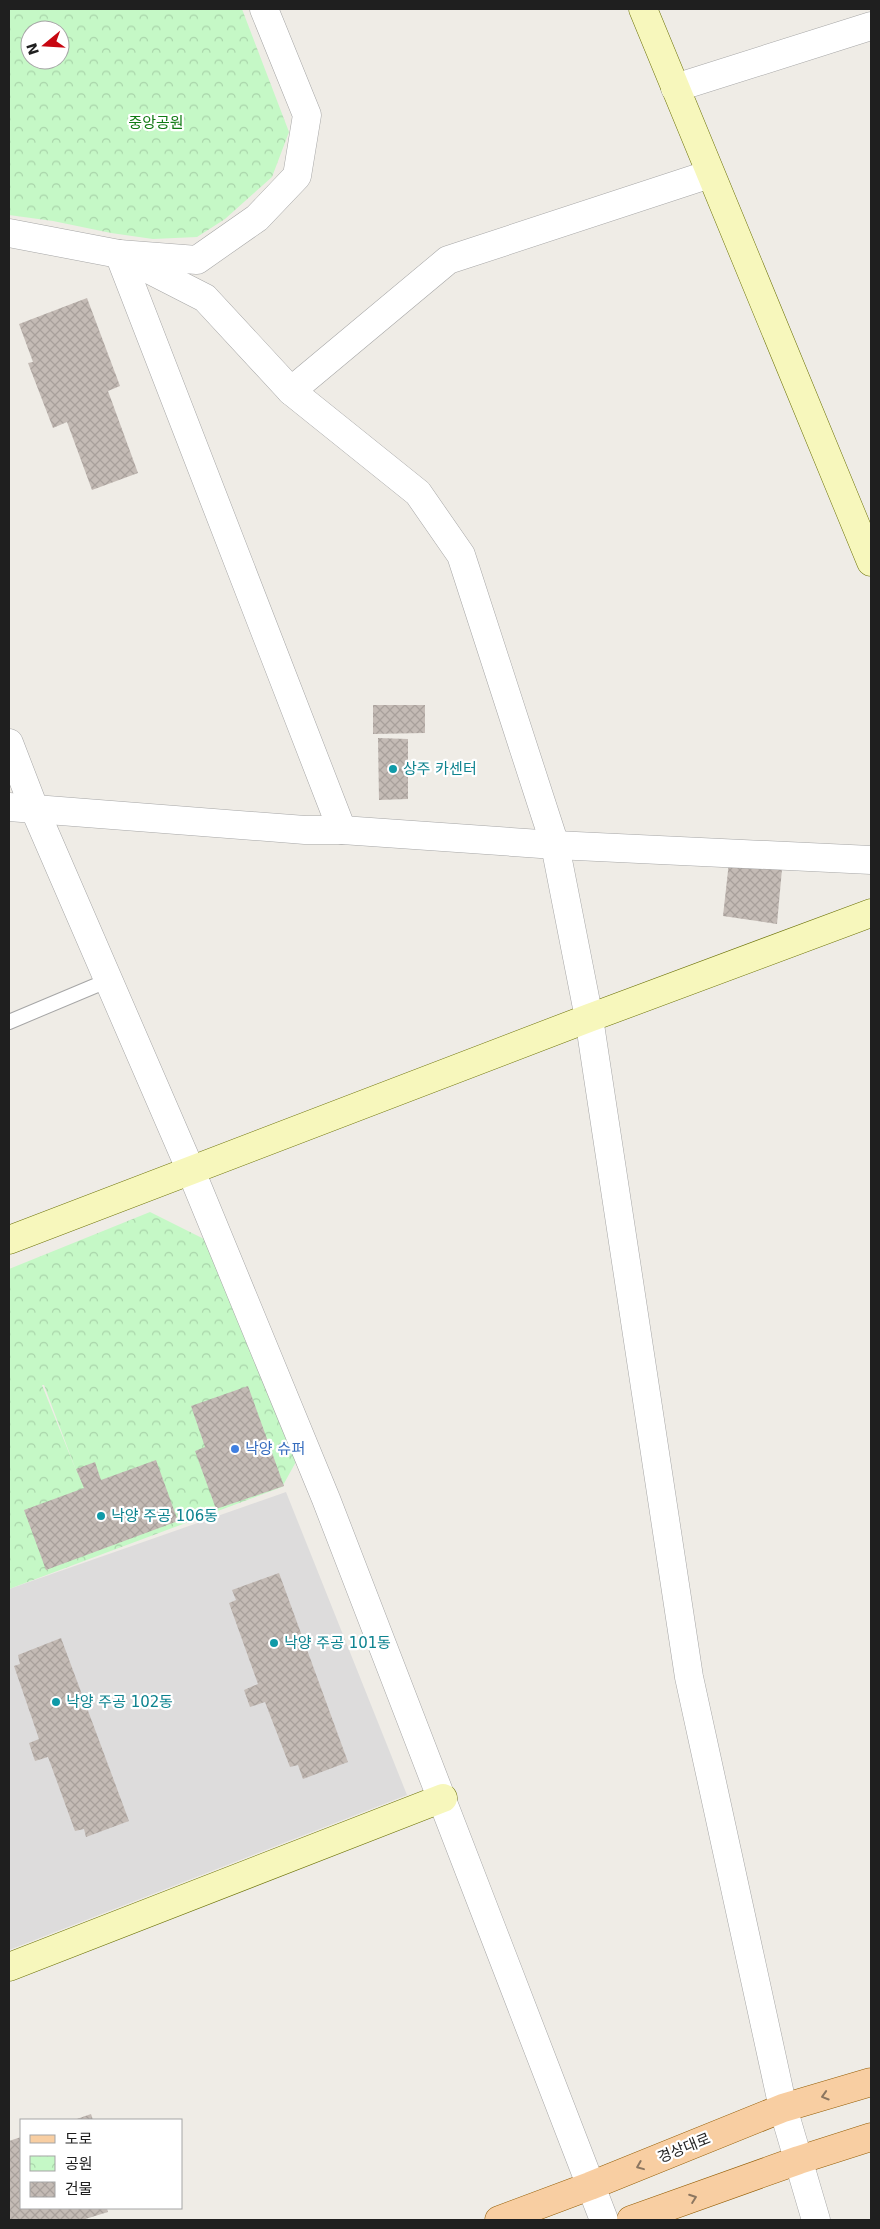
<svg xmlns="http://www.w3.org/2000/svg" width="880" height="2229" viewBox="0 0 880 2229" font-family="'DejaVu Sans','Noto Sans KR',sans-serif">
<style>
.residential{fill:#dddcdc}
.park{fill:url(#park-crowns);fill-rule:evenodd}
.building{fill:url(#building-cross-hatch)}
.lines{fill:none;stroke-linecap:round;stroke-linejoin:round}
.lane-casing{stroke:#a6a6a6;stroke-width:16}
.street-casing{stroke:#a6a6a6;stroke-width:29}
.secondary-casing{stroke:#6d7309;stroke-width:29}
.primary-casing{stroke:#955e06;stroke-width:29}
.lane{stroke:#fff;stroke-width:14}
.street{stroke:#fff;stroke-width:28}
.secondary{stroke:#f7f7bc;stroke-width:28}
.primary{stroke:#f8cea2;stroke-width:28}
.oneway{stroke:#8c7660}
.culture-dot{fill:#0f9aa8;stroke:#fff;stroke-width:2}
.shop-dot{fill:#3f7fe0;stroke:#fff;stroke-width:2}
.labels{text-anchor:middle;stroke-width:4.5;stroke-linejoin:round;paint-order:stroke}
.park-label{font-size:15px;fill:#107a13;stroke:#fff}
.culture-label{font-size:15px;fill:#0d838f;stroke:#fff;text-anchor:start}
.shop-label{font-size:15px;fill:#366cbe;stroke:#fff;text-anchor:start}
.street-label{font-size:15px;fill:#1f1f1f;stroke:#fff}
</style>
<defs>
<pattern id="park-crowns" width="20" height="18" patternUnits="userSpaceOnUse" patternTransform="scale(1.25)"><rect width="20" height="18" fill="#c5f8c6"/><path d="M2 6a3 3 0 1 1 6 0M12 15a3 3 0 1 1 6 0" fill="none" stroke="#a9d4aa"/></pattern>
<pattern id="building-cross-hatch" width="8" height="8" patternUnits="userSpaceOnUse" patternTransform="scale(1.25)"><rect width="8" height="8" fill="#c4bbb5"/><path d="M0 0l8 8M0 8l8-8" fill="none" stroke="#a8a09b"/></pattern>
</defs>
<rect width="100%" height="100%" fill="#efece6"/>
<path class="residential" d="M286 1492 407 1795 9 1950V1589Z"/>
<g class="park">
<path d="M9 9H242L289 132 272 177 225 219 197 237 153 239 111 233 53 221 9 215ZM30 30H60V60H30Z"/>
<path d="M150 1212 208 1241 297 1460 282 1487 9 1589V1269ZM42 1385H44L77 1473Z"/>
</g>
<g class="building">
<path d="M87 298 120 386 108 391 138 473 92 490 67 422 53 428 28 363 33 362 19 324Z"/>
<path d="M373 705H425V733L373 734Z"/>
<path d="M378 738 408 739V799L379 800Z"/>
<path d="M729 862 782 869 777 924 723 916Z"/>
<path d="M248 1386 284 1486 216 1509 195 1451 205 1447 191 1406Z"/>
<path d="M156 1460 178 1521 46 1570 24 1510 84 1488 76 1469 95 1462 101 1480Z"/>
<path d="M279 1573 348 1762 303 1779 298 1765 290 1767 265 1702 250 1707 244 1690 258 1684 229 1603 236 1600 232 1590Z"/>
<path d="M61 1638 129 1821 86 1837 84 1829 75 1831 48 1757 35 1761 29 1743 39 1739 14 1666 20 1664 18 1655Z"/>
<path d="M91 2114 93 2120H74Z"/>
<path d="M21 2137V2208H107L108 2212 82 2220H9V2141Z"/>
</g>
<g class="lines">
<defs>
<path id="lane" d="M9 1022 109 980"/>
<g id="street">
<path d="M264 9 307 115 297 176 257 218 197 260 119 254 342 830"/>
<path d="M675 88 871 26"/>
<path d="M9 233 119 254 205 298 291 391 418 493 461 555 555 845 589 1018 689 1677 783 2108 816 2220"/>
<path d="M291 391 448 260 710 174"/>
<path d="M9 743 34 808 191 1171 326 1499 604 2220"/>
<path d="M9 807 305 830H342L555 845 871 860"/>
</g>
<g id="secondary">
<path d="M643 9 871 562"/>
<path d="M9 1240 589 1018 871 913"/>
<path d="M9 1967 443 1798"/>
</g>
<g id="primary">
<path d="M499 2220 590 2186 783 2108 871 2082"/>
<path d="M631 2220 799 2160 871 2137"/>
</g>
</defs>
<use href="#lane" class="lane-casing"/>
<use href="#street" class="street-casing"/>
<use href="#secondary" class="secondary-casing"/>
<use href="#primary" class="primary-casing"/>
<use href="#lane" class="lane"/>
<use href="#street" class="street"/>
<use href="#secondary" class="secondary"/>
<use href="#primary" class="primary"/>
</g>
<defs><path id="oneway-chevron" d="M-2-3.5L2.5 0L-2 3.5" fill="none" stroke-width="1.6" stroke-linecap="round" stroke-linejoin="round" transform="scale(1.25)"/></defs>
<g class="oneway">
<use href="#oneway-chevron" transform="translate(825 2096) rotate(163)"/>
<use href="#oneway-chevron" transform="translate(640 2166) rotate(158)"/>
<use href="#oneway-chevron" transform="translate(693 2198) rotate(-20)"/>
</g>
<g class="culture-dot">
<circle cx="393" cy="769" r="5"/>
<circle cx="101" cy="1516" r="5"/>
<circle cx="274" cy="1643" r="5"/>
<circle cx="56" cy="1702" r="5"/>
</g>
<circle class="shop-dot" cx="235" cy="1449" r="5"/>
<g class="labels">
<g class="park-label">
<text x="156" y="128">중앙공원</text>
</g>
<g class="culture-label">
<text x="403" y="774">상주 카센터</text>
<text x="111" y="1521">낙양 주공 106동</text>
<text x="284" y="1648">낙양 주공 101동</text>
<text x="66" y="1707">낙양 주공 102동</text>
</g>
<g class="shop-label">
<text x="245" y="1454">낙양 슈퍼</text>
</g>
<g class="street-label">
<text transform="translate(684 2148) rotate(-22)" y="5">경상대로</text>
</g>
</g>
<rect width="880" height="2229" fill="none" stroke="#1f1f1f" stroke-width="20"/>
<rect x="20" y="2119" width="162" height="90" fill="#ffffff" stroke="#a5a5a5"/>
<rect x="30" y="2135" width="25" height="8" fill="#f8cea2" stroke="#a5a5a5"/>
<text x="65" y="2144" font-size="15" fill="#1f1f1f">도로</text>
<rect x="30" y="2156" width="25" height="15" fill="url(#park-crowns)" stroke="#a5a5a5"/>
<text x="65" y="2169" font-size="15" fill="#1f1f1f">공원</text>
<rect x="30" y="2182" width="25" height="15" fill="url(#building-cross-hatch)" stroke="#a5a5a5"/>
<text x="65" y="2194" font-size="15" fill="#1f1f1f">건물</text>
<g transform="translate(45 45) rotate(252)"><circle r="24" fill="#ffffff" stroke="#a5a5a5"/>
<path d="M0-4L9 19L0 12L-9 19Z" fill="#c70711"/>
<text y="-8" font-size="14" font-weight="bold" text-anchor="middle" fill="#1f1f1f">N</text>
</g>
</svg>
